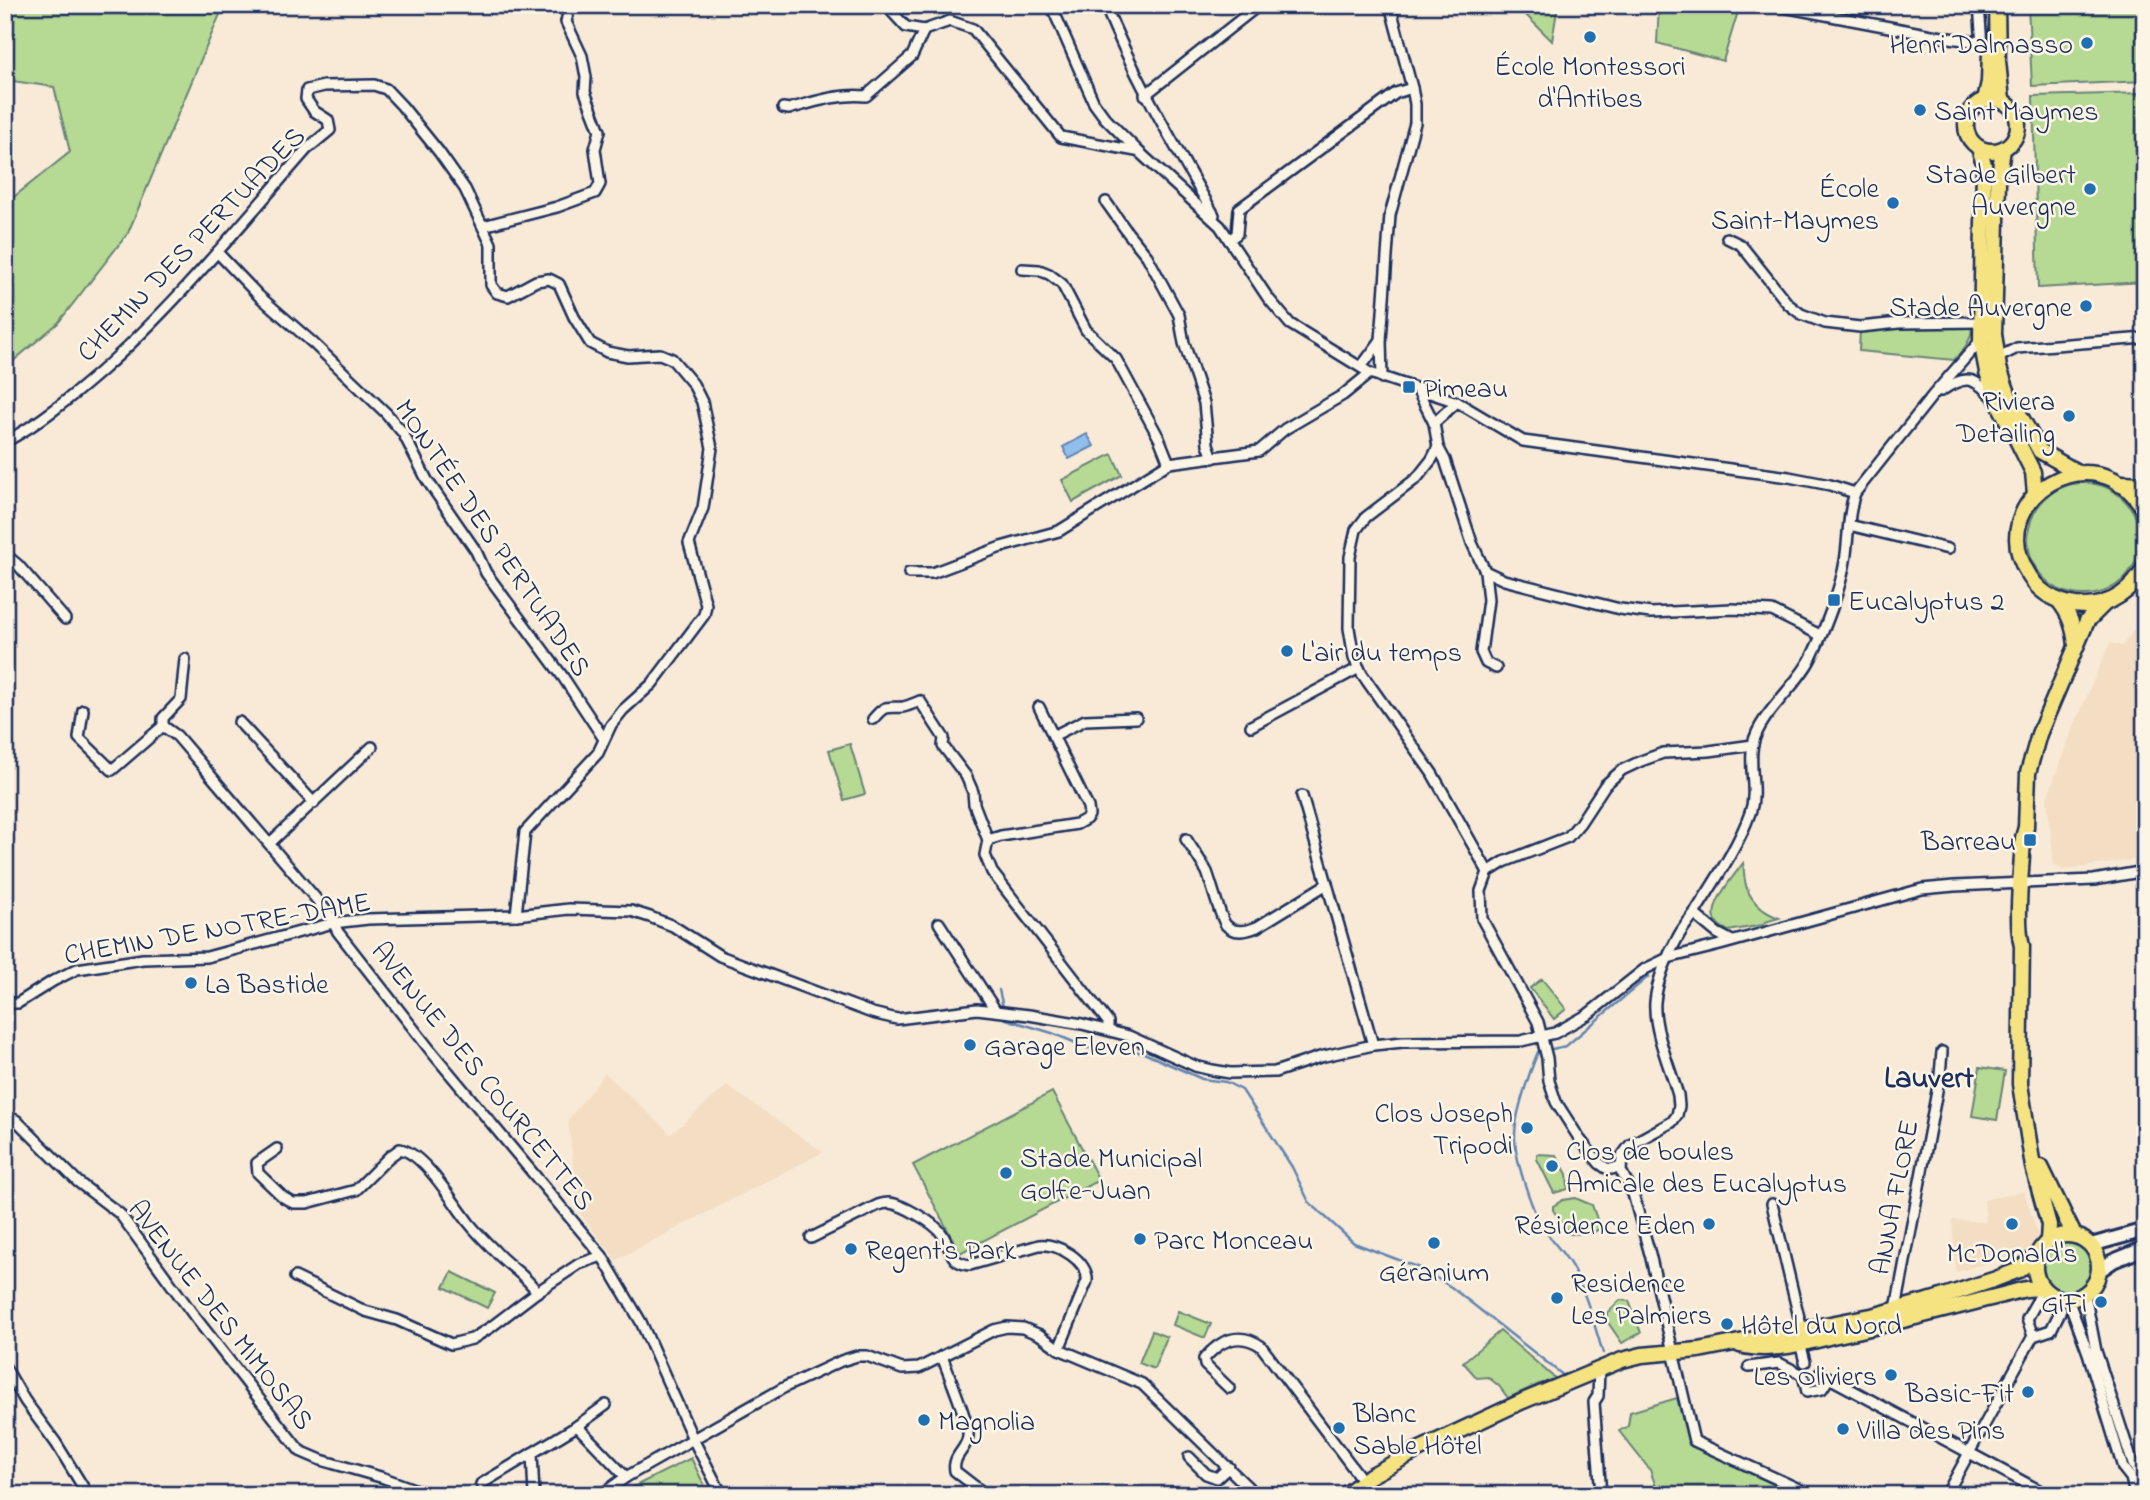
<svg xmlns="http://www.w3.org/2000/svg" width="2150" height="1500" viewBox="0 0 2150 1500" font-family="'Indie Flower',sans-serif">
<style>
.built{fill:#f3ddc3}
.green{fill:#b6d993;stroke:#688478;stroke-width:2}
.water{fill:#91bfeb;stroke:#6285b3;stroke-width:2}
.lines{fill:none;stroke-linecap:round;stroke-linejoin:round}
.stream{stroke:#6285b3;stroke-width:2.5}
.street-casing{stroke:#1b2f5e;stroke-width:14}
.secondary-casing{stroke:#1b2f5e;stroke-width:18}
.primary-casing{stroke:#1b2f5e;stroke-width:19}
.highway-casing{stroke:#1b2f5e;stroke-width:21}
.street{stroke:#fcf5e5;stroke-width:9}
.secondary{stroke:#fcf5e5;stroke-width:12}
.primary{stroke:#f5e382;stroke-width:14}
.highway{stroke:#f5e382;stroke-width:16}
.poi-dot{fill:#1f6fb2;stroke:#fcf5e5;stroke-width:2.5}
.labels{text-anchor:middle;stroke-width:5;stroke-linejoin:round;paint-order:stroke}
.poi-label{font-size:28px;fill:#1b2f5e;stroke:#fcf5e5;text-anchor:start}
.street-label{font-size:28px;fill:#1b2f5e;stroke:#fcf5e5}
.neighbourhood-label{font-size:30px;font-weight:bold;fill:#1b2f5e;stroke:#fcf5e5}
</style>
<rect width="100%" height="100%" fill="#f8ead6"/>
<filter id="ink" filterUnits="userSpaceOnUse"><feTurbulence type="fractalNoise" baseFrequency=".0143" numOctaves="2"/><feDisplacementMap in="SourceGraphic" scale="14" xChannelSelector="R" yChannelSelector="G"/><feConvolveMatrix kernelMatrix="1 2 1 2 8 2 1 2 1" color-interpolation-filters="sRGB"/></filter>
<g filter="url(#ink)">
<g class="built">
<path d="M2134 630 2145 632V855L2138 859 2063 870 2054 864 2047 798 2074 726 2110 643 2122 646Z"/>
<path d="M605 1073 671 1134 727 1086 823 1152 616 1260 579 1212 568 1120Z"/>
<path d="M2024 1191 2038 1236 2030 1251 1956 1272 1952 1220 1986 1222 1984 1200Z"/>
</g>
<g class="green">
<path d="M5 5H230L223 7 128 233 58 323 5 368V204L70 152 54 87 5 80Z"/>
<path d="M1516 5H1558L1552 41Z"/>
<path d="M1659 5H1740L1723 61 1657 43Z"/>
<path d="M2028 5H2145V81L2032 86Z"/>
<path d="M2145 93V282L2038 288 2033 96Z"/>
<path d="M1972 325C1972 341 1964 349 1954 360L1859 351 1860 330 1891 327Z"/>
<path d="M1112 454 1122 475 1073 502 1062 480Z"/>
<circle cx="2084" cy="539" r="56"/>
<path d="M850 744 865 794 844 800 829 750Z"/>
<path d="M1743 863C1744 869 1744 875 1745 881 1748 899 1762 912 1779 918L1765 922 1763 925 1728 931C1724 928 1720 927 1718 924 1704 909 1734 876 1743 863Z"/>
<path d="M1542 979 1566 1009 1554 1019 1530 988Z"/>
<path d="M1980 1067 2005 1071 1997 1120 1972 1116Z"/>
<path d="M1052 1092 1099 1180 960 1253 913 1165Z"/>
<path d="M1537 1154 1556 1155 1567 1174 1568 1189 1554 1193 1537 1159Z"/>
<path d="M1575 1198 1592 1205 1600 1228 1593 1233 1569 1234 1553 1210V1206L1563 1200Z"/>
<circle cx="2067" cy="1266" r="26"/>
<path d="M452 1272 495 1293 487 1308 444 1287Z"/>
<path d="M1620 1300 1629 1301 1641 1333 1622 1343 1607 1321V1313Z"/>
<path d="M1178 1311 1211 1324 1205 1338 1173 1325Z"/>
<path d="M1152 1331 1167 1337 1154 1369 1139 1363Z"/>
<path d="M1500 1331 1557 1380 1539 1384 1508 1398 1499 1386 1488 1377 1477 1378 1463 1362Z"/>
<path d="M1677 1398 1689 1445 1797 1495H1659L1650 1470 1619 1431 1628 1426 1630 1412Z"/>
<path d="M691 1458 709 1495H617Z"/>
</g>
<path class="water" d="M1087 434 1094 446 1069 459 1063 447Z"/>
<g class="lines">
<g class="stream">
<path d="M999 990 1003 1007"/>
<path d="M1003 1016 1006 1019 1052 1033 1088 1048 1126 1050 1144 1053 1202 1079 1226 1082 1242 1090 1292 1167 1309 1202 1354 1243 1420 1268 1451 1287 1564 1376"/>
<path d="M1603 1353C1594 1324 1586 1293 1572 1267 1563 1251 1549 1239 1540 1223 1530 1203 1514 1157 1515 1135 1515 1114 1530 1071 1538 1052L1566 1046 1649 976"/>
</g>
<defs>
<g id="street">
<path d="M890 5 893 13 906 27 924 30 950 21 973 29 1061 137 1136 151"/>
<path d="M1051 5 1094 103 1105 118 1138 151 1220 226 1268 298 1290 324 1370 373 1457 402 1523 441 1789 477 1830 485 1855 493"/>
<path d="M1105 5C1135 79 1175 146 1214 215"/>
<path d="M1773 5 1942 37 1980 42"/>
<path d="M1979 5 1982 45"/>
<path d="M1145 95 1259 5"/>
<path d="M783 108 789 109C813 102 840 93 866 96L912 56 924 30"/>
<path d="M1106 202 1128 233 1147 256 1179 315 1184 343 1204 403 1208 444 1213 458"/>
<path d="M483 226 557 207 595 193 600 184 595 149 600 131 585 92 586 77 582 56 566 22 570 5"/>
<path d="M1727 238 1741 245 1788 304 1801 314 1825 323 1860 327 1899 323 1981 322"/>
<path d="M1229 240 1237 234 1239 209 1396 93 1412 88"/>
<path d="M217 252 259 296 313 343 386 413 403 433 427 480 476 551 486 573 563 677 604 739"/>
<path d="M1022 269 1039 270 1049 274 1062 284 1086 330 1116 359 1159 438 1169 463"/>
<path d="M1997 358 2017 348 2145 338"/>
<path d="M1361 367 1381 340"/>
<path d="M1382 378 1381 340 1390 215 1415 123V104L1412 88 1390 5"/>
<path d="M1417 389 1434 423 1438 447 1445 460 1472 543 1485 571 1488 600 1481 652 1486 663 1496 668"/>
<path d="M1941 391C1966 374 1974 377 1994 398"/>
<path d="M1434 423 1457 402"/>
<path d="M5 442C40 423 70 398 100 372 176 305 240 225 307 149L330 130 328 120 314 111 306 99 307 90 324 86 374 85 386 89 402 106 439 152 465 189 491 244V285L497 293 508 296 536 281 549 279 559 284 574 317 590 343 607 352 628 356 660 354 672 359 693 384 702 402 712 448 703 508 689 543 706 605 704 615 652 684 623 710 611 725 598 753 525 832 516 915"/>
<path d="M1438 447 1432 459 1417 478 1366 517 1356 530 1350 557 1349 628 1354 658 1362 674 1432 773 1488 872 1481 891 1482 919 1538 1022 1547 1058 1549 1081 1556 1102 1579 1138 1599 1163 1606 1168 1612 1169 1620 1166"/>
<path d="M1849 525 1948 549"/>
<path d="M5 554 18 565 65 619"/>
<path d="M1485 571 1504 580 1620 609 1651 613 1732 609 1772 611 1820 635"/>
<path d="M909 573H932L1001 547 1059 531 1169 463 1259 451 1285 429 1343 395 1370 373"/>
<path d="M83 710 79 738 112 770 163 726 177 736 329 914 338 932 431 1051 602 1256 641 1322 693 1439 722 1495"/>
<path d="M873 719C886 704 885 708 903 707 908 706 915 703 920 701L944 738 943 746 966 776 973 792 974 804 988 840 985 855 992 872 1108 1022V1030"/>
<path d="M239 722 314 803"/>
<path d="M163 726V718L181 699 185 659"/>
<path d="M1251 726 1359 668"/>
<path d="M1053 736 1085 720 1136 718"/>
<path d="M1302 796 1373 1045"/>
<path d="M1186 839C1193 850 1201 861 1207 872 1211 882 1221 920 1226 925 1234 934 1247 931 1257 927L1327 884"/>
<path d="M988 840 1001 836 1077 824 1086 819 1089 815 1088 807 1039 707"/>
<path d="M270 843 372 747"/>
<path d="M1488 872 1504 862 1568 837 1580 823 1605 785 1622 770 1641 761 1663 753 1709 751 1753 745"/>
<path d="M1694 914 1717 933 1732 941"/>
<path d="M939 923 996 1011"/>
<path d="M5 936V941"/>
<path d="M5 1003H18L53 981 77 969 143 959 207 957 333 923 368 919 516 915 569 909 631 911 650 917 673 926 720 956 872 1013 897 1019 977 1009 1029 1015 1082 1024 1129 1036 1195 1066 1212 1070 1230 1073 1275 1072 1320 1057 1373 1045 1403 1042 1521 1041 1555 1033 1587 1015 1645 969 1668 958 1720 945 1922 889 1954 886 2094 880 2145 871"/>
<path d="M5 1116 16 1120 78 1182 120 1214 195 1317 300 1451 321 1460 384 1478 430 1495"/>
<path d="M277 1149 257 1163 258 1173 283 1197 293 1203H307L356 1190 389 1157 400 1149C425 1154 453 1203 469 1223 477 1233 486 1242 495 1251 508 1266 526 1275 537 1292"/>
<path d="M1772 1204 1802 1330"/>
<path d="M811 1238 878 1205C881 1204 886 1203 889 1203 902 1204 935 1223 942 1234 952 1249 949 1263 970 1265L1039 1245C1058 1242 1089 1262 1087 1281L1059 1349"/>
<path d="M295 1277 365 1311 397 1320 451 1344 472 1339 491 1327 537 1292 579 1264 602 1256"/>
<path d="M2085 1294 2096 1351 2133 1464 2141 1478 2143 1495"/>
<path d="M2068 1299 2088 1353 2123 1468 2131 1478 2135 1495"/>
<path d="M1896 1309 1940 1075 1942 1052"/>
<path d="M1800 1343 1805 1362"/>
<path d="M942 1356C947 1371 970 1424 968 1436 967 1450 952 1455 955 1471L986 1495"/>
<path d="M5 1367 25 1401 56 1443 88 1495"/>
<path d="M1749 1367 1779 1363 1803 1375 1807 1392 1822 1389 1829 1378"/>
<path d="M1599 1369 1598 1396 1594 1402 1601 1495"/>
<path d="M1820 1373 2048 1495"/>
<path d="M1229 1388 1205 1365 1204 1359C1220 1340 1239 1331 1261 1346L1363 1481"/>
<path d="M577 1426 626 1477"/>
<path d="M532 1453 534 1495"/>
<path d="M1189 1457 1206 1474 1217 1478 1229 1467"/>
<path d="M481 1484 577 1426 606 1405"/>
<path d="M601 1495 626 1477 785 1387 841 1361 857 1356H867L902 1369 919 1368 994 1330 1007 1327 1023 1328 1040 1335 1059 1349 1142 1384 1256 1495"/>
<path d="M1812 1495 1694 1441 1650 1254 1633 1194 1621 1171 1622 1156 1630 1145 1672 1122 1677 1115 1679 1106 1678 1095C1670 1068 1653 1029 1655 1002 1657 981 1667 956 1678 937 1683 927 1690 920 1696 911 1714 882 1739 845 1750 813 1758 791 1748 767 1753 744 1760 713 1798 686 1812 656 1824 631 1841 588 1845 561 1849 538 1847 515 1855 493L1933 395 1981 340"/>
<path d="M1946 1495 2033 1336 2051 1330 2061 1310 2038 1299 2027 1319 2033 1336"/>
</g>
<g id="secondary">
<path d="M2091 1245 2145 1230"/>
<path d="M2100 1270 2113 1261 2145 1248"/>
</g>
<g id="primary">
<path d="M1997 5 1998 61 2002 101"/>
<circle cx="1992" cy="125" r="26"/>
<path d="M1985 100 1989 82 1990 52"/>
<path d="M1979 148 1984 164 1981 340 1987 372 1998 402 2033 472 2035 494"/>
<path d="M2003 149 1998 182 1994 334 1999 368 2009 396 2040 451 2079 473"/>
<path d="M2145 511C2097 426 1978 500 2030 577 2042 596 2063 605 2085 606 2111 606 2133 590 2145 567"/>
<path d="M2059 601C2070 615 2074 627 2076 645"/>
<path d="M2041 1167 2074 1235"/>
<circle cx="2067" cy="1267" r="32"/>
<path d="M2048 1240 2049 1225 2033 1167 2020 1084 2022 946C2015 920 2022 867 2023 838L2026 827 2028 773 2039 734 2087 621 2106 602"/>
<path d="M1740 1345C1775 1354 1812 1340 1847 1333 1907 1320 1966 1304 2026 1289L2042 1288"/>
<path d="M1345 1495 1370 1476 1418 1450 1523 1401 1622 1360 1642 1355 1699 1350 1876 1315 1935 1299 1993 1280 2019 1270 2037 1255"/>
</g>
<path id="highway" d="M2121 484 2145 485"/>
</defs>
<use href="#street" class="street-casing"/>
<use href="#secondary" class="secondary-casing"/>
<use href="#primary" class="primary-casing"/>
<use href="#highway" class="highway-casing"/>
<use href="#street" class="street"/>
<use href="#secondary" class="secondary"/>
<use href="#primary" class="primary"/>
<use href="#highway" class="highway"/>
</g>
</g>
<g class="poi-dot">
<circle cx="1590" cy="37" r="7"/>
<circle cx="2087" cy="43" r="7"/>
<circle cx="1920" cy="110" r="7"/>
<circle cx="2090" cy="189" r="7"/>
<circle cx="1893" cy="203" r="7"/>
<circle cx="2086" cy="306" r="7"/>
<rect x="1402" y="380" width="14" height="14" rx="3.5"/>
<circle cx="2069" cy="416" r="7"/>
<rect x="1827" y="593" width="14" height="14" rx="3.5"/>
<circle cx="1287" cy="651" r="7"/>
<rect x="2023" y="833" width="14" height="14" rx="3.5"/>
<circle cx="191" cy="983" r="7"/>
<circle cx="970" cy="1045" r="7"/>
<circle cx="1527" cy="1128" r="7"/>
<circle cx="1552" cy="1166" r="7"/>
<circle cx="1006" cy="1173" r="7"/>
<circle cx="1709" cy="1224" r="7"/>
<circle cx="2012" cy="1224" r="7"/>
<circle cx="1140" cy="1239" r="7"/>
<circle cx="1434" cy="1243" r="7"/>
<circle cx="851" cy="1249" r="7"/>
<circle cx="1557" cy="1298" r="7"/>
<circle cx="2101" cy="1302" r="7"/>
<circle cx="1727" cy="1324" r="7"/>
<circle cx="1891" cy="1375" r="7"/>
<circle cx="2028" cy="1392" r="7"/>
<circle cx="924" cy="1420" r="7"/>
<circle cx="1339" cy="1428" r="7"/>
<circle cx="1843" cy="1429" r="7"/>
</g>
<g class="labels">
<g class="poi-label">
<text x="2073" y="53" text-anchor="end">Henri Dalmasso</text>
<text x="1590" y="75" text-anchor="middle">École Montessori<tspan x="1590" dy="32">d'Antibes</tspan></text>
<text x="1934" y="120">Saint Maymes</text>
<text x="2076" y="183" text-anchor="end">Stade Gilbert<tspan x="2076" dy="32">Auvergne</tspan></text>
<text x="1879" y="197" text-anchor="end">École<tspan x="1879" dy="32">Saint-Maymes</tspan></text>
<text x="2072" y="316" text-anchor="end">Stade Auvergne</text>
<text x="1423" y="397">Pimeau</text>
<text x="2055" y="410" text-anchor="end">Riviera<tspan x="2055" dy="32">Detailing</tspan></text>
<text x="1848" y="610">Eucalyptus 2</text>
<text x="1301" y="661">L'air du temps</text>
<text x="2016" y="850" text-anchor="end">Barreau</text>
<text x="205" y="993">La Bastide</text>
<text x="984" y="1055">Garage Eleven</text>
<text x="1513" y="1122" text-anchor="end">Clos Joseph<tspan x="1513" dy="32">Tripodi</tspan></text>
<text x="1566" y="1160">Clos de boules<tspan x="1566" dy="32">Amicale des Eucalyptus</tspan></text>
<text x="1020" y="1167">Stade Municipal<tspan x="1020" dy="32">Golfe-Juan</tspan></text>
<text x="1695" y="1234" text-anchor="end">Résidence Eden</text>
<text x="1154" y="1249">Parc Monceau</text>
<text x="865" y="1259">Regent's Park</text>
<text x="2012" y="1262" text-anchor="middle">McDonald's</text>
<text x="1434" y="1281" text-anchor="middle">Géranium</text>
<text x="1571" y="1292">Residence<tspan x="1571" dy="32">Les Palmiers</tspan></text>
<text x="2087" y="1312" text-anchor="end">GiFi</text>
<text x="1741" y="1334">Hôtel du Nord</text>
<text x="1877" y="1385" text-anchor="end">Les Oliviers</text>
<text x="2014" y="1402" text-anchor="end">Basic-Fit</text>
<text x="1353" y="1422">Blanc<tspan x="1353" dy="32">Sable Hôtel</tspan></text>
<text x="938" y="1430">Magnolia</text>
<text x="1857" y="1439">Villa des Pins</text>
</g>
<g class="street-label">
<text transform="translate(190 243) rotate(-46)" y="10">CHEMIN DES PERTUADES</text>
<text transform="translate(494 537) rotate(56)" y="10">MONTÉE DES PERTUADES</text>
<text transform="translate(217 927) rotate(-10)" y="10">CHEMIN DE NOTRE-DAME</text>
<text transform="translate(484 1075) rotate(51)" y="10">AVENUE DES COURCETTES</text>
<text transform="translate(1893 1197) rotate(-79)" y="10">ANNA FLORE</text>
<text transform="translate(222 1314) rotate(52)" y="10">AVENUE DES MIMOSAS</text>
</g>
<g class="neighbourhood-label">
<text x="1929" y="1087">Lauvert</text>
</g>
</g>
<rect width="2150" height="1500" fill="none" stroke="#fcf5e5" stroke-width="28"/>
<rect x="14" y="14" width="2122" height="1472" fill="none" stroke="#1b2f5e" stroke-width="2.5" filter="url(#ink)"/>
</svg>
